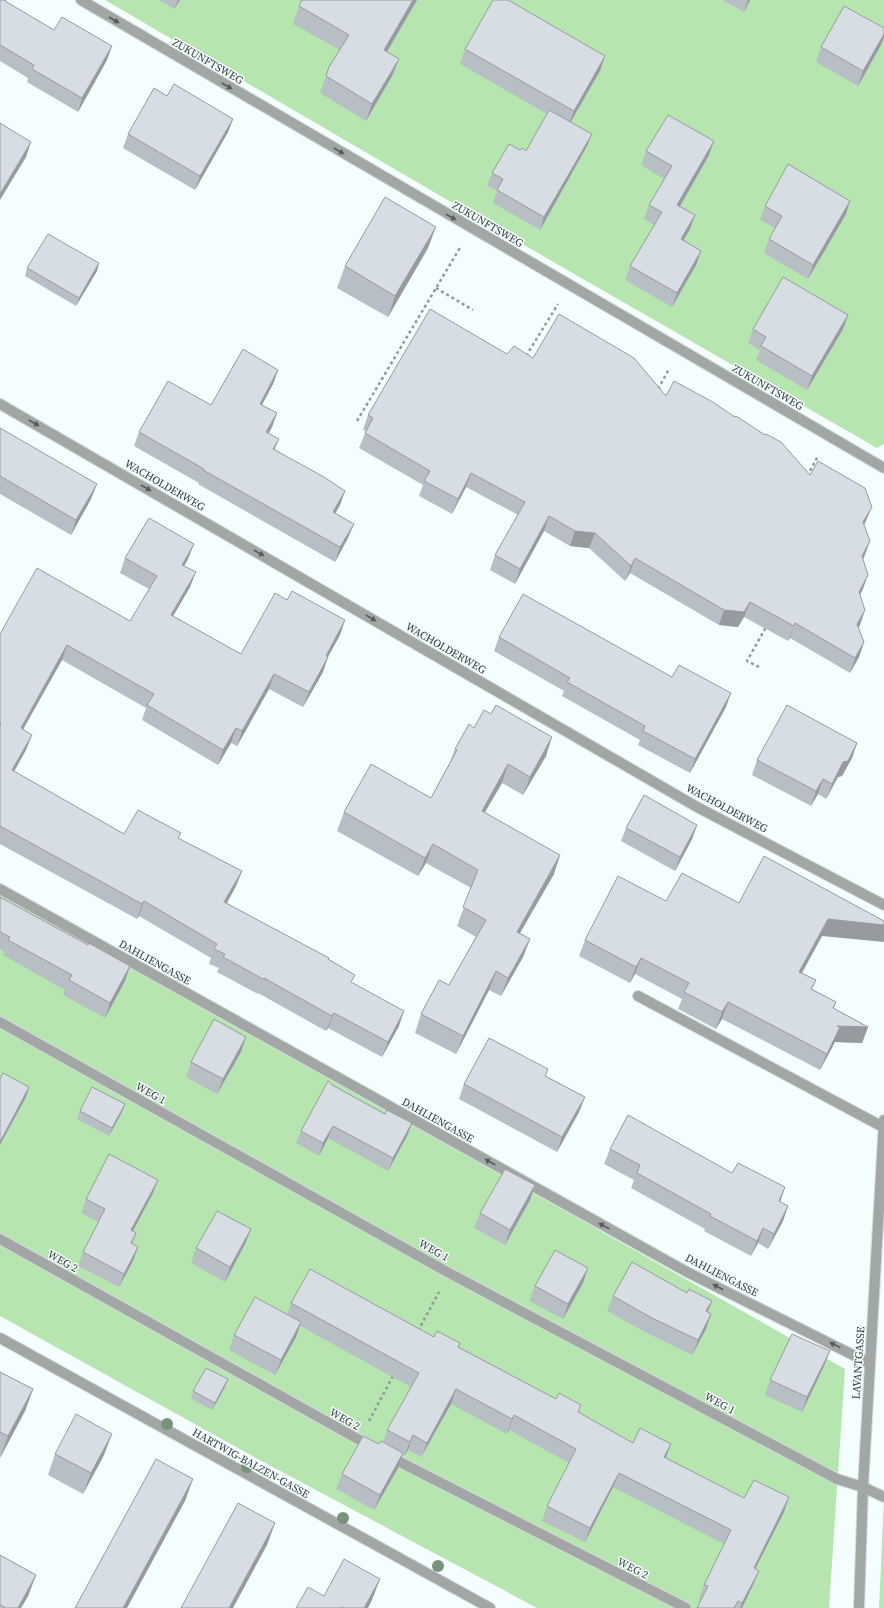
<svg xmlns="http://www.w3.org/2000/svg" width="884" height="1608" viewBox="0 0 884 1608" font-family="'Source Serif 4',serif">
<style>
.green{fill:#b7e5af}
.lines{fill:none;stroke-linecap:round;stroke-linejoin:round}
.lane-casing{stroke:#d2dbdc;stroke-width:12}
.street-casing{stroke:#d2dbdc;stroke-width:12}
.path{stroke:#929a9a;stroke-width:2.5;stroke-dasharray:3 3;stroke-linecap:butt}
.lane{stroke:#a2a6a5;stroke-width:10}
.street{stroke:#a2a6a5;stroke-width:10}
.tree{fill:#79937a}
.wall{fill:#b8bfc4}
.shaded-wall{fill:#969ba0}
.building{fill:#d6dee4;stroke:#969ba0}
.oneway{fill:#565b5b}
.labels{text-anchor:middle;stroke-width:3;stroke-linejoin:round;paint-order:stroke}
.street-label{font-size:11px;fill:#363b3b;stroke:#f4feff}
</style>
<rect width="100%" height="100%" fill="#f4feff"/>
<g class="green">
<path d="M105 0H884V444L877 448 562 267Z"/>
<path d="M0 892 845 1369 829 1608H537L256 1458 0 1316Z"/>
<path d="M884 1499V1608H879Z"/>
</g>
<g class="lines">
<defs>
<g id="lane">
<path d="M638 996 883 1127"/>
<path d="M0 1022 449 1273 837 1479 863 1487 884 1497"/>
<path d="M0 1239 372 1447"/>
<path d="M388 1456 686 1608"/>
</g>
<g id="street">
<path d="M81 0 884 468"/>
<path d="M0 404 697 807 884 905"/>
<path d="M0 889 687 1272 869 1363"/>
<path d="M0 1338 490 1608"/>
<path d="M859 1608 863 1487 884 1120"/>
</g>
</defs>
<use href="#lane" class="lane-casing"/>
<use href="#street" class="street-casing"/>
<g class="path">
<path d="M436 288 473 310"/>
<path d="M526 356 558 304"/>
<path d="M658 389 669 369"/>
<path d="M357 421 461 246"/>
<path d="M807 476 818 456"/>
<path d="M759 667 747 661 766 627"/>
<path d="M418 1331 439 1292"/>
<path d="M369 1421 394 1374"/>
</g>
<use href="#lane" class="lane"/>
<use href="#street" class="street"/>
</g>
<g class="tree">
<circle cx="167" cy="1424" r="6"/>
<circle cx="247" cy="1467" r="6"/>
<circle cx="343" cy="1518" r="6"/>
<circle cx="438" cy="1566" r="6"/>
</g>
<g class="wall">
<path d="M0 0 7 3 54 30 107 60 78 112 27 82 28 78 0 61Z"/>
<path d="M159 0H180L174 9Z"/>
<path d="M302 0H417L387 52 399 59 392 76 366 121 320 93 326 76 340 50 293 24 299 6Z"/>
<path d="M722 0H750L744 12Z"/>
<path d="M884 28V37L881 45 858 86 816 62 821 47Z"/>
<path d="M465 49 605 56 600 71 571 122 592 134 587 146 540 230 493 203 497 191 487 186 492 173 520 150 526 151 547 114 460 64Z"/>
<path d="M167 96 233 119 228 132 195 190 123 148 128 134Z"/>
<path d="M646 151 709 155 680 207 695 215 690 229 683 240 701 251 696 265 672 307 625 280 630 266 654 225 644 219 649 205 664 179 641 165Z"/>
<path d="M765 206 846 214 808 279 764 253 769 239 775 228 760 220Z"/>
<path d="M428 248 388 317 337 288 345 266Z"/>
<path d="M99 263 97 271 76 306 25 276 27 268Z"/>
<path d="M848 315 843 329 807 390 756 360 760 350 748 343 753 329Z"/>
<path d="M507 354 533 358 666 396 810 475 866 521 864 525 865 555 863 559V589L860 595V625L858 627 864 642 859 657 850 673 790 638 788 641 744 617 738 627 719 625 630 573 625 581 589 548 570 546 544 531 515 584 490 570 495 555 518 515 466 487 452 514 419 496 423 485 359 448 366 431 363 430 368 415Z"/>
<path d="M278 370 273 384 262 405 277 413 272 427 268 434 275 450 345 491 340 505 335 513 348 538 335 562 198 484 199 483 134 446 139 432 211 405Z"/>
<path d="M0 428 91 499 71 535 0 494Z"/>
<path d="M125 558 188 559 184 566 190 587 173 616 241 654 340 635 328 657 323 672 303 707 269 689 237 746 231 743 218 765 142 720 146 708 62 660 23 730 26 750 14 772 124 834 179 839 242 871 236 886 227 903 328 959 352 983 399 1026 382 1057 328 1028 326 1031 258 993V994L217 972 219 968 209 964 211 958 139 916 137 919 0 844V634L130 621 149 589 120 573Z"/>
<path d="M499 637 726 707 690 773 638 745 640 740 562 696 564 691 494 651Z"/>
<path d="M474 728 546 756 523 795 502 783 485 812 554 874 520 933 530 939 523 957 501 996 489 990 456 1054 415 1033 421 1014 449 985 476 937 457 926 471 888 426 863 418 876 337 831 344 812 431 798 450 762 455 749Z"/>
<path d="M857 743 852 758 842 776 838 777 826 799 818 794 811 806 752 775 757 760Z"/>
<path d="M697 825 692 839 675 871 621 841 626 828Z"/>
<path d="M0 897 125 981 105 1018 63 995 65 990 3 955 4 952 0 949Z"/>
<path d="M666 901 739 903 822 936 802 973 816 980 812 989 836 1002 834 1008 868 1027 862 1043 835 1042 820 1070 722 1019 716 1029 678 1009 682 999 635 974 630 983 579 956 585 940Z"/>
<path d="M241 1052 217 1094 186 1077 191 1062Z"/>
<path d="M546 1076 585 1097 579 1112 557 1152 459 1099 464 1084Z"/>
<path d="M332 1085 385 1114 412 1123 407 1136 388 1171 328 1138 319 1156 296 1143 301 1131Z"/>
<path d="M80 1111 122 1112 109 1136 77 1119Z"/>
<path d="M610 1149 732 1173 785 1187 780 1202 788 1206 783 1221 768 1249 758 1243 751 1256 704 1231 705 1229 631 1188 634 1180 604 1164Z"/>
<path d="M535 1185 530 1200 505 1245 474 1228 480 1213Z"/>
<path d="M153 1193 133 1231 136 1233 132 1244 138 1247 133 1261 119 1287 78 1266 83 1252 98 1222 81 1213 86 1199Z"/>
<path d="M251 1229 245 1244 225 1282 191 1263 196 1248Z"/>
<path d="M583 1283 563 1319 529 1301 535 1286Z"/>
<path d="M613 1296 712 1301 708 1312 706 1329 692 1355 647 1333 607 1311Z"/>
<path d="M291 1303 460 1343 459 1347 556 1399 581 1405 578 1413 633 1443 671 1444 666 1458 744 1498 784 1512 755 1569 753 1585 742 1608H697L701 1600 699 1599 704 1585 724 1544 613 1487 585 1542 542 1521 547 1506 569 1463 509 1430 507 1434 451 1404 421 1457 408 1450 404 1456 402 1455 398 1468 374 1510 336 1489 342 1474 379 1444 383 1442 387 1430 411 1387 300 1326 296 1337 275 1375 229 1350 234 1335 287 1315Z"/>
<path d="M830 1351 824 1366 802 1412 765 1395 770 1380Z"/>
<path d="M0 1372 33 1389 25 1411 0 1458Z"/>
<path d="M225 1387 212 1410 191 1399 193 1391Z"/>
<path d="M55 1454 104 1455 83 1494 48 1475Z"/>
<path d="M0 1555 36 1575 28 1596 21 1608H0Z"/>
</g>
<g class="shaded-wall">
<path d="M178 0H180L174 9Z"/>
<path d="M413 0H417L378 67 384 50Z"/>
<path d="M748 0H750L744 12Z"/>
<path d="M884 34V37L881 45 858 86 863 71Z"/>
<path d="M112 46 107 60 78 112 82 98Z"/>
<path d="M605 56 600 71 568 126 574 111Z"/>
<path d="M399 59 392 76 366 121 372 104Z"/>
<path d="M233 119 228 132 195 190 200 176Z"/>
<path d="M592 134 587 146 540 230 544 217Z"/>
<path d="M714 141 709 155 672 220 677 205Z"/>
<path d="M31 142 26 157 0 200V194Z"/>
<path d="M850 201 846 214 808 279 813 265Z"/>
<path d="M695 215 690 229 676 253 681 239Z"/>
<path d="M436 227 428 248 388 317 395 296Z"/>
<path d="M701 251 696 265 672 307 677 293Z"/>
<path d="M99 263 97 271 76 306 79 298Z"/>
<path d="M848 315 843 329 807 390 812 376Z"/>
<path d="M278 370 273 384 255 418 260 404Z"/>
<path d="M277 413 272 427 261 447 266 432Z"/>
<path d="M279 439 273 453V449Z"/>
<path d="M471 473 466 487 452 514 458 499Z"/>
<path d="M97 484 91 499 71 535 76 520Z"/>
<path d="M345 491 340 505 328 526 333 512Z"/>
<path d="M872 507 866 521 857 537 863 522Z"/>
<path d="M549 516 544 531 515 584 520 569Z"/>
<path d="M354 524 348 538 335 562 340 547Z"/>
<path d="M575 531 595 533 589 548 570 546Z"/>
<path d="M870 541 865 555 856 571 862 556Z"/>
<path d="M194 544 188 559 177 579 182 565Z"/>
<path d="M635 558 630 573 625 581 631 566Z"/>
<path d="M196 572 190 587 165 630 171 615Z"/>
<path d="M868 575 863 589 853 606 859 592Z"/>
<path d="M750 602 744 617 738 627 719 625 724 610Z"/>
<path d="M865 610 860 625 852 639 857 624Z"/>
<path d="M345 620 340 635 320 671 326 656Z"/>
<path d="M795 623 790 638 788 641 794 626Z"/>
<path d="M864 642 859 657 850 673 855 658Z"/>
<path d="M67 645 62 660 15 743 21 728Z"/>
<path d="M328 657 323 672 303 707 309 692Z"/>
<path d="M274 674 269 689 237 746 242 731Z"/>
<path d="M731 693 726 707 690 773 695 759Z"/>
<path d="M236 728 231 743 218 765 223 750Z"/>
<path d="M32 735 26 750 6 785 12 770Z"/>
<path d="M552 737 546 756 523 795 530 777Z"/>
<path d="M857 743 852 758 842 776 838 777 826 799 832 784 843 762Z"/>
<path d="M508 764 502 783 475 829 482 811Z"/>
<path d="M823 779 818 794 811 806 816 791Z"/>
<path d="M697 825 692 839 675 871 680 857Z"/>
<path d="M433 844 426 863 418 876 425 858Z"/>
<path d="M560 855 554 874 510 950 517 932Z"/>
<path d="M242 871 236 886 219 917 224 902Z"/>
<path d="M144 901 139 916 137 919 142 904Z"/>
<path d="M828 919 884 925V942L822 936 793 989 799 972Z"/>
<path d="M530 939 523 957 501 996 508 978Z"/>
<path d="M641 958 635 974 630 983 636 967Z"/>
<path d="M130 966 125 981 105 1018 110 1003Z"/>
<path d="M496 971 489 990 456 1054 463 1036Z"/>
<path d="M728 1002 722 1019 716 1029 722 1012Z"/>
<path d="M404 1011 399 1026 382 1057 388 1042Z"/>
<path d="M334 1013 328 1028 326 1031 332 1016Z"/>
<path d="M837 1026 868 1027 862 1043 835 1042 820 1070Z"/>
<path d="M246 1037 241 1052 217 1094 223 1079Z"/>
<path d="M29 1087 26 1097 0 1145V1142Z"/>
<path d="M585 1097 579 1112 557 1152 562 1137Z"/>
<path d="M125 1104 122 1112 109 1136 112 1128Z"/>
<path d="M412 1123 407 1136 388 1171 393 1158Z"/>
<path d="M333 1126 328 1138 319 1156 323 1143Z"/>
<path d="M158 1180 153 1193 126 1244 131 1230Z"/>
<path d="M535 1185 530 1200 505 1245 510 1230Z"/>
<path d="M785 1187 780 1202 779 1201Z"/>
<path d="M788 1206 783 1221 768 1249 774 1234Z"/>
<path d="M763 1228 758 1243 751 1256 757 1241Z"/>
<path d="M251 1229 245 1244 225 1282 230 1267Z"/>
<path d="M136 1233 131 1246V1243Z"/>
<path d="M138 1247 133 1261 119 1287 124 1274Z"/>
<path d="M588 1268 583 1283 563 1319 568 1304Z"/>
<path d="M712 1301 706 1316V1311Z"/>
<path d="M711 1314 706 1329 692 1355 698 1340Z"/>
<path d="M301 1322 296 1337 275 1375 281 1360Z"/>
<path d="M830 1351 824 1366 802 1412 807 1397Z"/>
<path d="M228 1379 225 1387 212 1410 215 1403Z"/>
<path d="M33 1389 25 1411 0 1458 8 1436Z"/>
<path d="M456 1389 451 1404 421 1457 427 1443Z"/>
<path d="M514 1415 509 1430 507 1434 512 1419Z"/>
<path d="M112 1434 104 1455 83 1494 91 1473Z"/>
<path d="M413 1435 408 1450 404 1456Z"/>
<path d="M671 1444 665 1459 664 1457Z"/>
<path d="M403 1453 398 1468 374 1510 380 1495Z"/>
<path d="M619 1473 613 1487 585 1542 590 1528Z"/>
<path d="M193 1479 185 1501 127 1608H123Z"/>
<path d="M789 1497 784 1512 748 1583 754 1568Z"/>
<path d="M275 1523 267 1545 233 1608H229Z"/>
<path d="M759 1571 753 1585 742 1608H740L742 1603Z"/>
<path d="M36 1575 28 1596 21 1608H18Z"/>
<path d="M380 1579 372 1600 368 1608H364Z"/>
</g>
<g class="building">
<path d="M0 0H6L5 1 54 30 62 17 112 46 82 98 32 69 34 65 0 45Z"/>
<path d="M302 0H413L384 50 399 59 372 104 326 76 329 67 349 35 299 6Z"/>
<path d="M493 0H508L605 56 574 111 465 49Z"/>
<path d="M844 6 884 28V34L863 71 821 47Z"/>
<path d="M174 84 233 119 200 176 128 134 154 88 167 96Z"/>
<path d="M549 110 592 134 544 217 497 190 503 179 492 173 509 144 520 150 522 148 526 151Z"/>
<path d="M668 115 714 141 677 205 695 215 681 239 701 251 677 293 630 266 662 212 649 205 672 166 646 151Z"/>
<path d="M0 123 31 142 0 194Z"/>
<path d="M788 164 850 201 813 265 769 239 782 216 765 206Z"/>
<path d="M385 197 436 227 395 296 345 266Z"/>
<path d="M48 234 99 263 79 298 27 268Z"/>
<path d="M783 277 848 315 812 376 761 346 766 337 753 329Z"/>
<path d="M430 309 507 354 514 346 533 358 559 314 634 358 666 396 674 381 711 401 735 417 736 416 765 435 766 434 781 442 810 475 818 461 865 488 872 507 863 522 870 541 862 556 868 575 859 592 865 610 857 624 864 642 855 658 795 623 794 626 750 602 744 612 724 610 635 558 631 566 595 533 575 531 549 516 520 569 495 555 525 502 471 473 458 499 424 481 430 471 365 433 373 418 368 415Z"/>
<path d="M243 349 278 370 260 404 277 413 266 432 279 439 273 449 324 477 345 491 333 512 354 524 340 547 203 470 204 469 139 432 168 381 211 405Z"/>
<path d="M0 428 97 484 76 520 0 476Z"/>
<path d="M149 518 194 544 182 565 196 572 171 615 241 654 275 593 287 600 292 591 345 620 326 656 328 657 309 692 274 674 242 731 236 728 223 750 147 705 154 694 67 645 21 728 32 735 12 770 124 834 138 810 181 833 178 838 242 871 224 902 329 958 328 959 355 975 351 982 404 1011 388 1042 334 1013 332 1016 264 978 263 979 223 957 225 954 214 949 217 944 144 901 142 904 0 826V726L1 724 0 723V634L37 568 130 621 157 576 125 558Z"/>
<path d="M523 594 672 677 679 665 731 693 695 759 643 731 645 726 567 682 570 678 499 637Z"/>
<path d="M496 705 552 737 530 777 508 764 482 811 560 855 517 932 530 939 508 978 496 971 463 1036 421 1014 439 980 449 985 486 920 463 907 478 870 433 844 425 858 344 812 371 764 431 798 457 750 455 749 469 724 474 728 484 710 491 714Z"/>
<path d="M787 705 857 743 848 761 843 762 832 784 823 779 816 791 757 760Z"/>
<path d="M644 795 697 825 680 857 626 828Z"/>
<path d="M764 856 884 921V925L828 919 799 972 816 980 811 989 836 1002 833 1008 868 1027 837 1026 840 1027 827 1054 728 1002 722 1012 684 992 689 983 641 958 636 967 585 940 618 876 666 901 682 873 739 903Z"/>
<path d="M0 897 88 945 89 943 130 966 110 1003 69 980 72 975 8 940 10 937 0 932Z"/>
<path d="M214 1019 246 1037 223 1079 191 1062Z"/>
<path d="M489 1038 548 1069 545 1076 585 1097 562 1137 464 1084Z"/>
<path d="M3 1073 29 1087 0 1142V1079Z"/>
<path d="M328 1081 332 1085 385 1114 387 1110 412 1123 393 1158 333 1126 323 1143 301 1131Z"/>
<path d="M92 1087 125 1104 112 1128 80 1111Z"/>
<path d="M628 1115 732 1173 738 1163 785 1187 779 1201 788 1206 774 1234 763 1228 757 1241 710 1216 711 1214 637 1173 640 1165 610 1149Z"/>
<path d="M109 1154 158 1180 131 1230 136 1233 131 1243 138 1247 124 1274 83 1252 105 1209 86 1199Z"/>
<path d="M505 1169 535 1185 510 1230 480 1213Z"/>
<path d="M217 1211 251 1229 230 1267 196 1248Z"/>
<path d="M555 1250 588 1268 568 1304 535 1286Z"/>
<path d="M632 1262 687 1293 689 1289 712 1301 706 1311 711 1314 698 1340 652 1318 613 1296Z"/>
<path d="M310 1269 434 1337 437 1331 460 1343 458 1347 556 1399 559 1393 581 1405 578 1412 633 1443 640 1428 671 1444 664 1457 744 1498 754 1480 789 1497 754 1568 759 1571 742 1603 738 1601 734 1608H697L708 1586 704 1585 731 1530 619 1473 590 1528 547 1506 576 1449 514 1415 512 1419 456 1389 427 1443 413 1435 410 1442 387 1430 419 1373 291 1303Z"/>
<path d="M255 1297 301 1322 281 1360 234 1335Z"/>
<path d="M792 1334 830 1351 807 1397 770 1380Z"/>
<path d="M206 1368 228 1379 215 1403 193 1391Z"/>
<path d="M0 1372 33 1389 8 1436 0 1432Z"/>
<path d="M76 1414 112 1434 91 1473 55 1454Z"/>
<path d="M363 1436 379 1444 381 1441 403 1453 380 1495 342 1474Z"/>
<path d="M156 1459 193 1479 123 1608H75Z"/>
<path d="M238 1503 275 1523 229 1608H181Z"/>
<path d="M0 1555 36 1575 18 1608H6L0 1605Z"/>
<path d="M344 1559 380 1579 364 1608H343L342 1607 341 1608H296L308 1587 324 1596Z"/>
</g>
<defs><path id="oneway-solid" d="M-6-.8H1V-3.2L6.5 0L1 3.2V.8H-6Z"/></defs>
<g class="oneway">
<use href="#oneway-solid" transform="translate(114 20) rotate(30)"/>
<use href="#oneway-solid" transform="translate(227 86) rotate(30)"/>
<use href="#oneway-solid" transform="translate(339 151) rotate(30)"/>
<use href="#oneway-solid" transform="translate(451 217) rotate(30)"/>
<use href="#oneway-solid" transform="translate(34 423) rotate(30)"/>
<use href="#oneway-solid" transform="translate(146 488) rotate(30)"/>
<use href="#oneway-solid" transform="translate(259 553) rotate(30)"/>
<use href="#oneway-solid" transform="translate(371 618) rotate(30)"/>
<use href="#oneway-solid" transform="translate(490 1162) rotate(-151)"/>
<use href="#oneway-solid" transform="translate(604 1226) rotate(-151)"/>
<use href="#oneway-solid" transform="translate(718 1287) rotate(-153)"/>
<use href="#oneway-solid" transform="translate(835 1345) rotate(-153)"/>
</g>
<g class="labels">
<g class="street-label">
<text transform="translate(208 61) rotate(30)" y="4">ZUKUNFTSWEG</text>
<text transform="translate(488 224) rotate(30)" y="4">ZUKUNFTSWEG</text>
<text transform="translate(768 387) rotate(30)" y="4">ZUKUNFTSWEG</text>
<text transform="translate(165 485) rotate(30)" y="4">WACHOLDERWEG</text>
<text transform="translate(446 648) rotate(30)" y="4">WACHOLDERWEG</text>
<text transform="translate(727 808) rotate(28)" y="4">WACHOLDERWEG</text>
<text transform="translate(155 962) rotate(29)" y="4">DAHLIENGASSE</text>
<text transform="translate(151 1093) rotate(29)" y="4">WEG 1</text>
<text transform="translate(438 1120) rotate(29)" y="4">DAHLIENGASSE</text>
<text transform="translate(434 1250) rotate(29)" y="4">WEG 1</text>
<text transform="translate(63 1261) rotate(29)" y="4">WEG 2</text>
<text transform="translate(722 1275) rotate(27)" y="4">DAHLIENGASSE</text>
<text transform="translate(858 1363) rotate(-86)" y="4">LAVANTGASSE</text>
<text transform="translate(720 1403) rotate(28)" y="4">WEG 1</text>
<text transform="translate(345 1419) rotate(29)" y="4">WEG 2</text>
<text transform="translate(251 1463) rotate(29)" y="4">HARTWIG-BALZEN-GASSE</text>
<text transform="translate(633 1568) rotate(27)" y="4">WEG 2</text>
</g>
</g>
</svg>
